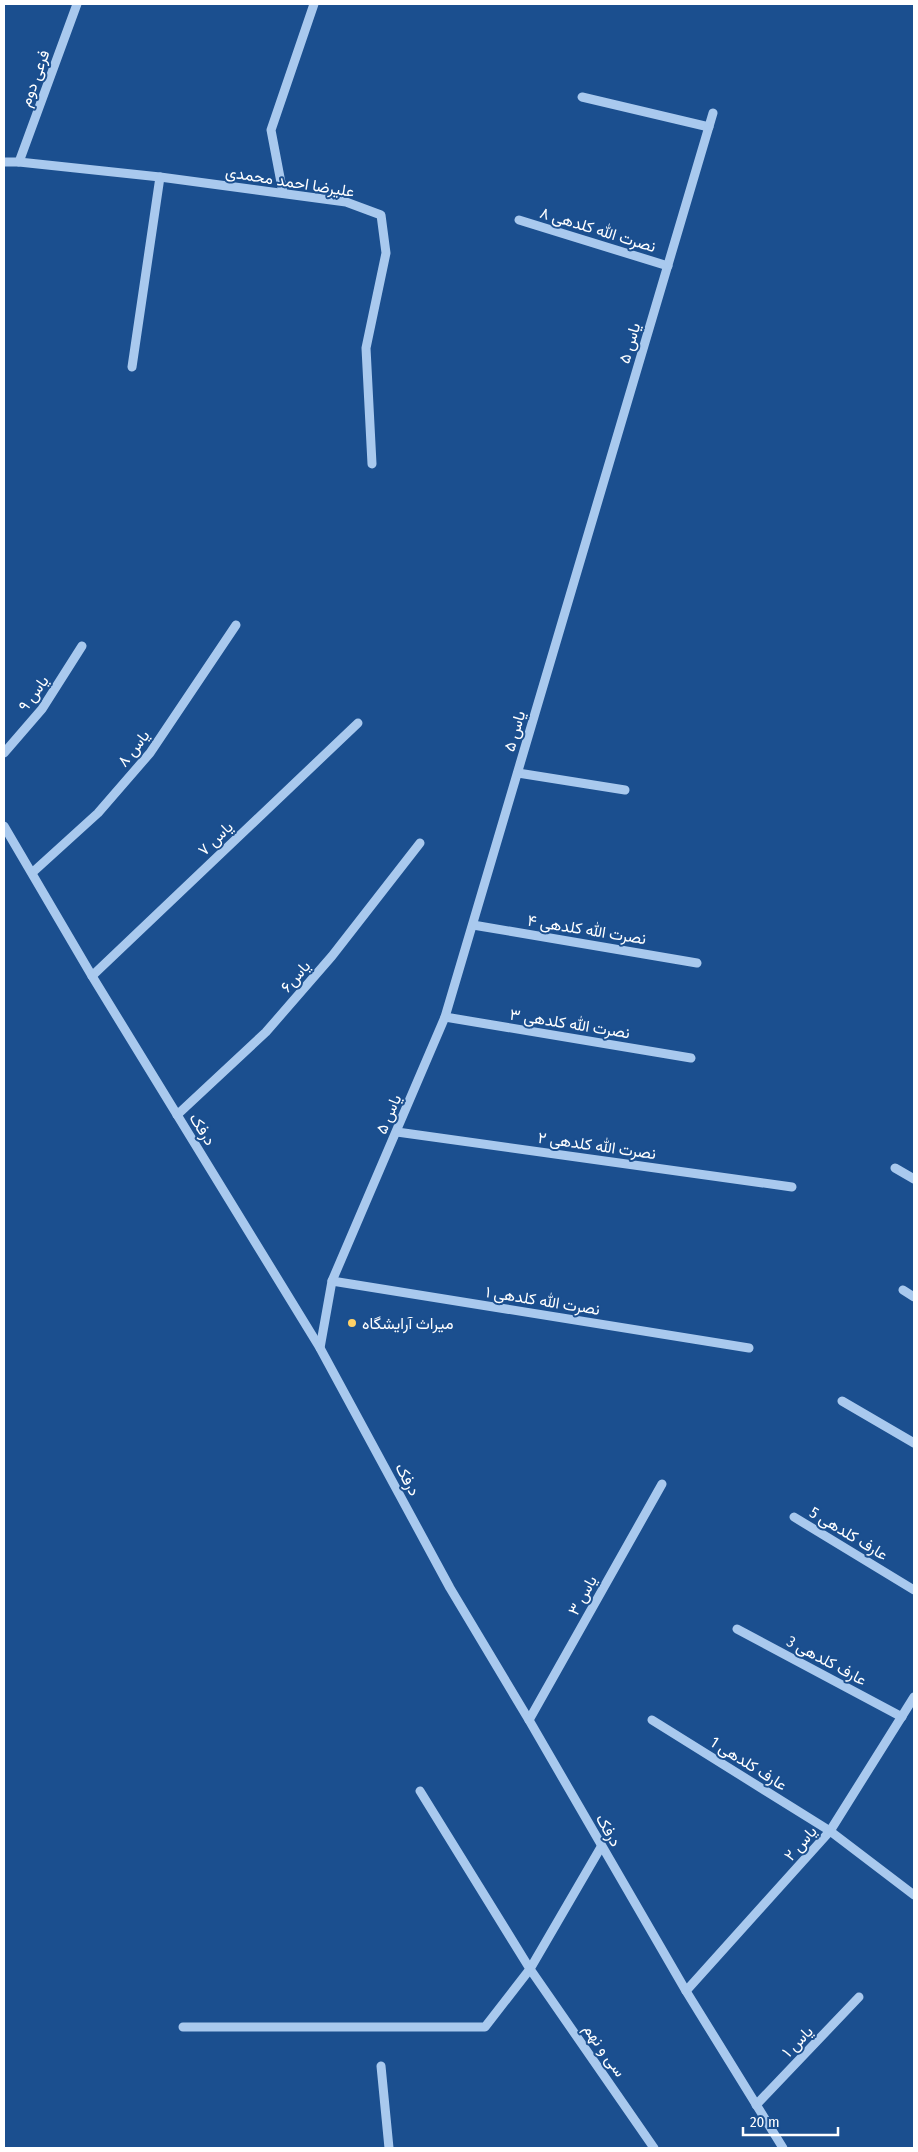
<svg xmlns="http://www.w3.org/2000/svg" width="918" height="2152" viewBox="0 0 918 2152" font-family="'Fira Sans Condensed',Vazirmatn,sans-serif">
<style>
.lines{fill:none;stroke-linecap:round;stroke-linejoin:round}
.minor{stroke:#a9c9ee;stroke-width:9}
.poi-dot{fill:#ffd166;stroke:#1b4f8f;stroke-width:2}
.labels{text-anchor:middle;stroke-width:4;stroke-linejoin:round;paint-order:stroke}
.street-label{font-size:16px;fill:#fff;stroke:#1b4f8f}
.poi-label{font-size:16px;fill:#fff;stroke:#1b4f8f;text-anchor:start}
</style>
<rect width="100%" height="100%" fill="#1b4f8f"/>
<g class="lines">
<g class="minor">
<path d="M582 97 709 127"/>
<path d="M4 162H19L160 177 346 202 381 215 386 253 366 348 372 464"/>
<path d="M19 162 77 4"/>
<path d="M283 193 271 130 314 4"/>
<path d="M519 220 668 266"/>
<path d="M132 367 160 177"/>
<path d="M4 753 42 709 82 646"/>
<path d="M518 773 625 790"/>
<path d="M4 826 92 976 320 1348 450 1588 529 1720 686 1991 783 2148"/>
<path d="M33 872 98 813 150 753 236 625"/>
<path d="M473 925 697 963"/>
<path d="M92 976 358 723"/>
<path d="M445 1017 691 1058"/>
<path d="M177 1115 266 1032 332 956 420 843"/>
<path d="M397 1132 792 1187"/>
<path d="M895 1168 914 1179"/>
<path d="M332 1281 749 1348"/>
<path d="M903 1290 914 1297"/>
<path d="M320 1348 332 1281 445 1017 713 113"/>
<path d="M842 1401 914 1443"/>
<path d="M794 1517 914 1590"/>
<path d="M737 1629 902 1717"/>
<path d="M529 1720 662 1484"/>
<path d="M652 1720 830 1831 914 1895"/>
<path d="M601 1847 530 1969 654 2148"/>
<path d="M686 1991 830 1831 914 1697"/>
<path d="M183 2027H485L530 1969 420 1791"/>
<path d="M381 2066 389 2148"/>
<path d="M756 2105 859 1997"/>
</g>
</g>
<circle class="poi-dot" cx="352" cy="1323" r="5"/>
<g class="labels">
<g class="street-label">
<text transform="translate(34 78) rotate(-70)" y="6">فرعی دوم</text>
<text transform="translate(290 181) rotate(9)" y="6">علیرضا احمد محمدی</text>
<text transform="translate(598 229) rotate(17)" y="6">نصرت الله کلدهی ۸</text>
<text transform="translate(629 343) rotate(-74)" y="6">یاس ۵</text>
<text transform="translate(33 693) rotate(-54)" y="6">یاس ۹</text>
<text transform="translate(514 731) rotate(-74)" y="6">یاس ۵</text>
<text transform="translate(133 748) rotate(-52)" y="6">یاس ۸</text>
<text transform="translate(215 838) rotate(-44)" y="6">یاس ۷</text>
<text transform="translate(587 929) rotate(9)" y="6">نصرت الله کلدهی ۴</text>
<text transform="translate(295 976) rotate(-49)" y="6">یاس۶</text>
<text transform="translate(570 1023) rotate(9)" y="6">نصرت الله کلدهی ۳</text>
<text transform="translate(388 1114) rotate(-67)" y="6">یاس ۵</text>
<text transform="translate(203 1129) rotate(58)" y="6">درفک</text>
<text transform="translate(597 1145) rotate(8)" y="6">نصرت الله کلدهی ۲</text>
<text transform="translate(543 1300) rotate(9)" y="6">نصرت الله کلدهی ۱</text>
<text transform="translate(408 1479) rotate(62)" y="6">درفک</text>
<text transform="translate(849 1533) rotate(31)" y="6">عارف کلدهی 5</text>
<text transform="translate(582 1595) rotate(-61)" y="6">یاس ۳</text>
<text transform="translate(827 1660) rotate(28)" y="6">عارف کلدهی 3</text>
<text transform="translate(749 1763) rotate(32)" y="6">عارف کلدهی 1</text>
<text transform="translate(609 1830) rotate(60)" y="6">درفک</text>
<text transform="translate(800 1843) rotate(-49)" y="6">یاس ۲</text>
<text transform="translate(797 2041) rotate(-46)" y="6">یاس ۱</text>
<text transform="translate(605 2050) rotate(55)" y="6">سی و نهم</text>
</g>
<g class="poi-label">
<text x="362" y="1329">میراث آرایشگاه</text>
</g>
</g>
<rect width="918" height="2152" fill="none" stroke="#ffffff" stroke-width="10"/>
<path d="M743 2127v8h95v-8" fill="none" stroke="#ffffff" stroke-width="2.5"/>
<text x="750" y="2127" font-size="15" fill="#ffffff" stroke="#1b4f8f" stroke-width="4" paint-order="stroke">20 m</text>
</svg>
